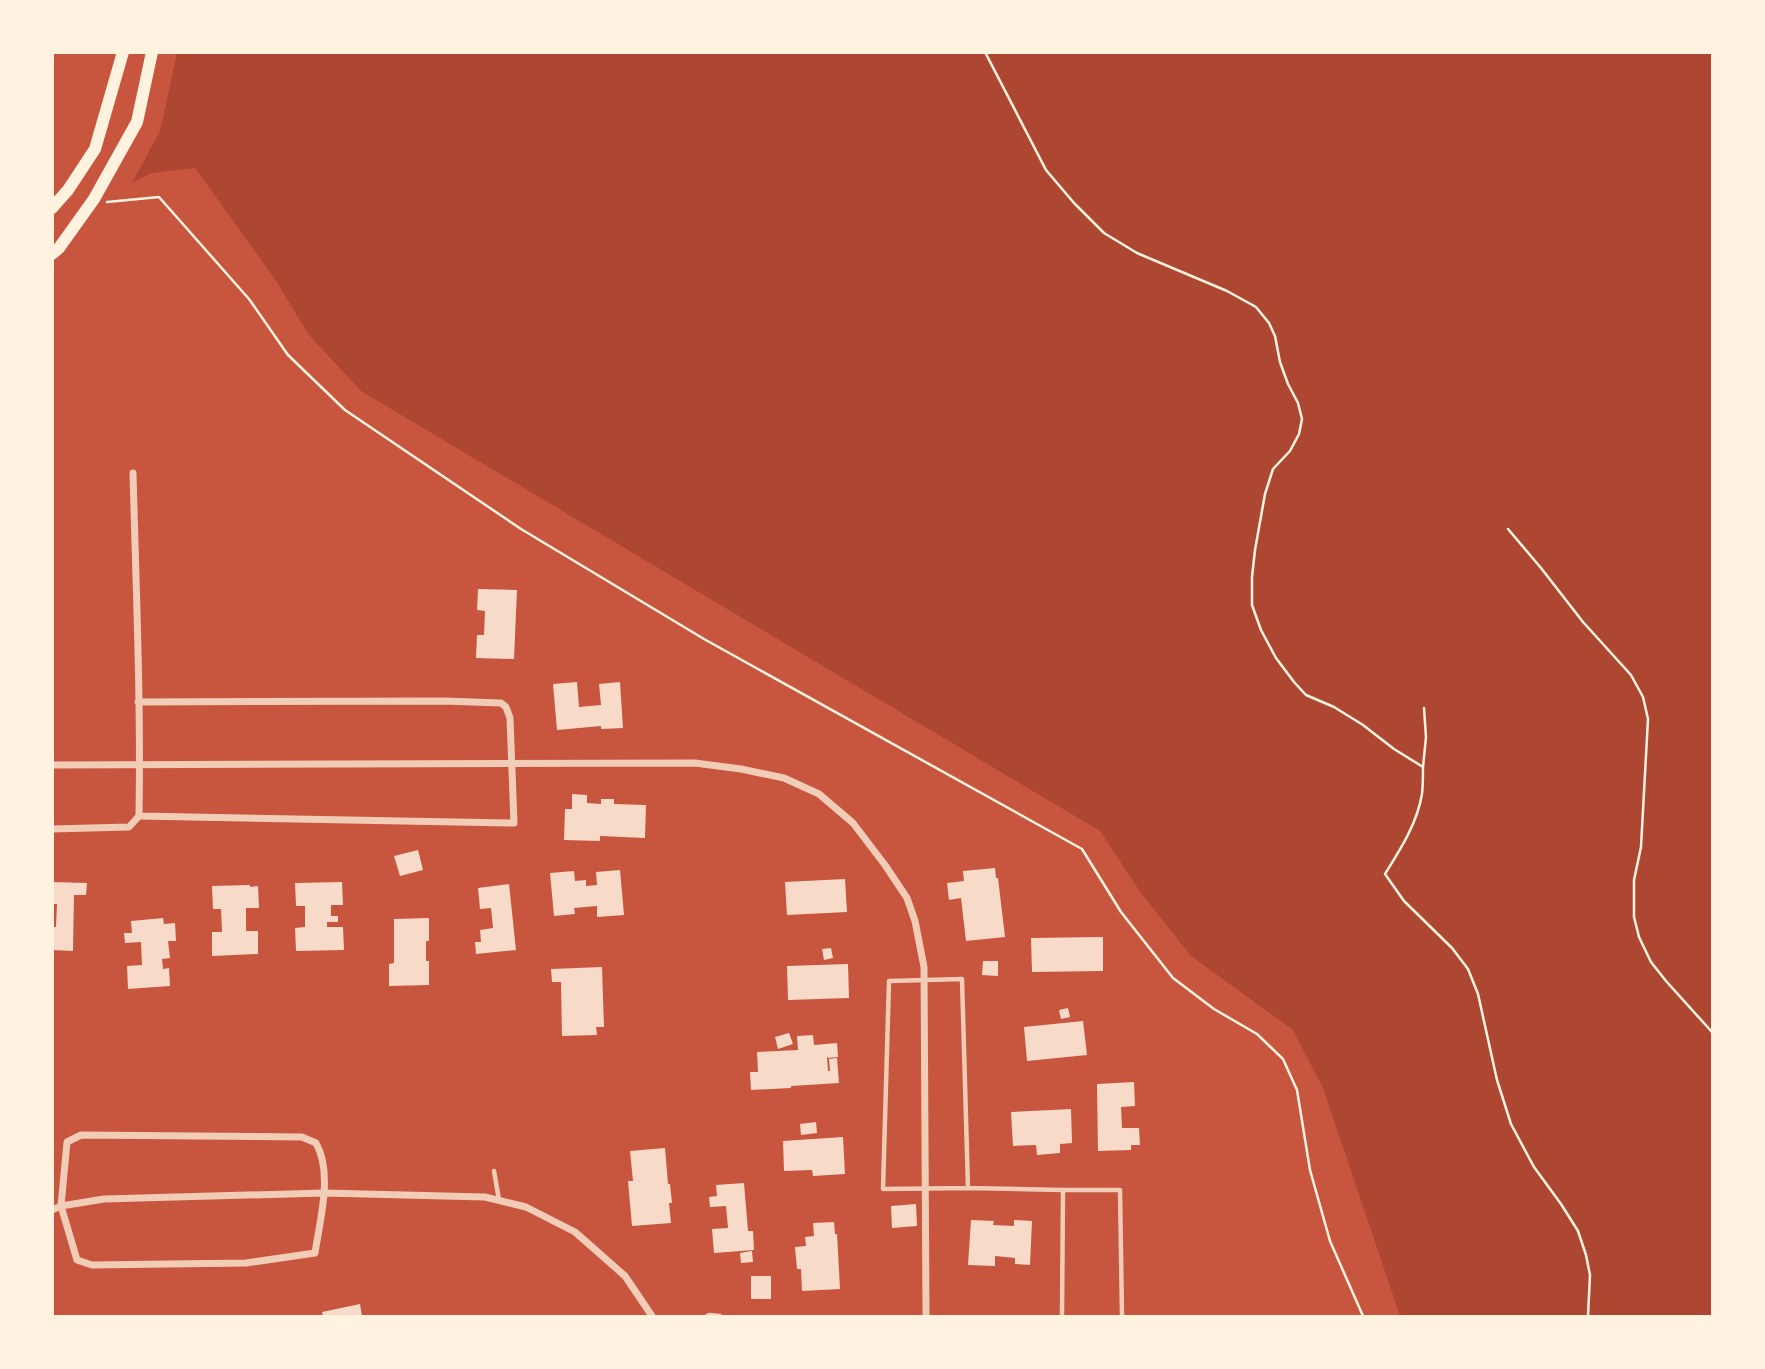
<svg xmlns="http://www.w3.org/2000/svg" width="1765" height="1369" viewBox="0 0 1765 1369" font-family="'Alegreya Sans',sans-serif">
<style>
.green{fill:#ae4732}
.building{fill:#f7dbc8}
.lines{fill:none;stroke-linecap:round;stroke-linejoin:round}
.path{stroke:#fff3e0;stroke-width:2.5}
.service{stroke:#f1ccb7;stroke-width:4.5}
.minor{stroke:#f1ccb7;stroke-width:7}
.secondary{stroke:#fff3e0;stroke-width:12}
</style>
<rect width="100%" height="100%" fill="#c8553d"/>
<path class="green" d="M177 53H1712V1316H1400L1323 1088 1293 1030 1191 956 1141 893 1100 831 361 391 309 335 276 281 195 168 152 173 132 183 160 131Z"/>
<g class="building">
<path d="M478 589 517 590 514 659 476 658 477 635H484L485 611 477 610Z"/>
<path d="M577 682 579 707 601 705 599 684 620 682 623 728 601 729V726L557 730 553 684Z"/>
<path d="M572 794 587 795V803L601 804V799H614V804L646 805 645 838 600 836V841L564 840 565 809H572Z"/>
<path d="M418 850 423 870 400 876 394 856Z"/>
<path d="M995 868 996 878H998L1005 937 966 941 961 898 949 900 947 883 964 881 963 871Z"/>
<path d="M620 870 624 915 597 917V906L574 908 575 914 554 916 550 873 574 871 575 881 586 880V886L597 885 596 872Z"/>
<path d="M845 879 847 912 787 915 785 882Z"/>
<path d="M52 882 87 883 86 895H74L73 951 52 950V927H56L57 904H52Z"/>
<path d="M342 882 343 905H331V916H338V922H327V927H343L344 950 296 951 295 928 305 927V906H296L295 883Z"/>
<path d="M509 884 516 950 476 954 475 942H481L480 930 493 928 491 908 480 909 478 888Z"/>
<path d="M250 885V887L258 886 259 908H246V931H258V954L212 956V932H222L221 909H213L212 886Z"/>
<path d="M163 918 164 924 175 923 176 941H168L170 958 162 959 163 969 169 968 170 986 128 989 127 966 142 965 141 942 125 943 124 933H132L131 921Z"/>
<path d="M429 918V941H426V961H429V985L389 986V964L394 963V919Z"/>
<path d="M1103 937V971L1032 972 1031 938Z"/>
<path d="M831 948 833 958 824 960 822 949Z"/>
<path d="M983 961H998V976L982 975Z"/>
<path d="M848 964 849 998 788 1000 787 966Z"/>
<path d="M602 967 604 1027H596L597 1035 562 1036 561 982H552L551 969Z"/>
<path d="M1068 1008 1070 1017 1061 1019 1059 1010Z"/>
<path d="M1083 1021 1087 1055 1027 1061 1024 1027Z"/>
<path d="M789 1033 793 1044 778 1049 775 1037Z"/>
<path d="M813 1035 814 1045 837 1043 838 1057 828 1058 827 1056 828 1071H830L829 1059 837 1058 839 1083 791 1086V1088L751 1090 750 1072H758L757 1052 798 1050 797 1036Z"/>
<path d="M1134 1082 1135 1106 1121 1107 1122 1128H1139L1140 1145H1131V1150L1098 1151 1097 1084Z"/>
<path d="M1071 1109 1072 1143 1060 1144V1153L1037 1155 1036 1145 1013 1146 1011 1112Z"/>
<path d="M816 1122 817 1133 801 1135 800 1124Z"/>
<path d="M843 1137 845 1174 813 1176 812 1170 784 1171 783 1141Z"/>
<path d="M665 1148 668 1184H670L672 1203H669L671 1223 632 1226 628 1181H633L630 1151Z"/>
<path d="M744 1183 748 1231H753L754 1250 714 1253 712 1229 728 1228 726 1206 710 1207 709 1197 717 1196 716 1185Z"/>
<path d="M916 1204 917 1226 892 1228 891 1206Z"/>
<path d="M971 1220 994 1221 993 1225 1014 1226V1220L1032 1221 1030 1265 1015 1264V1258L995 1256V1266L968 1265Z"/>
<path d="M834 1222 835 1234H837L840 1289 802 1291 801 1269H797L795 1247 806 1246 805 1237 814 1236 813 1223Z"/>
<path d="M752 1251 753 1262 741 1263 740 1253Z"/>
<rect x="751" y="1276" width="20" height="23"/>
<path d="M360 1304 362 1316H323L322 1312Z"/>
</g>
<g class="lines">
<g class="path">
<path d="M985 52 1046 170 1074 203 1104 233 1137 253 1227 291 1256 307 1269 323 1275 336 1280 362 1288 384 1298 403 1302 419 1299 434 1290 451 1273 469 1265 494 1255 550 1252 577V605L1261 630 1276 658 1294 682 1306 695 1334 707 1363 725 1394 749 1423 767C1423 776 1423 786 1422 794 1417 824 1400 850 1385 874L1404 901 1452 948 1468 969 1478 994 1497 1080 1511 1124 1534 1167 1561 1204 1578 1231 1586 1255 1590 1275 1588 1316"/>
<path d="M107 202 159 197 249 299 288 355 345 410 521 529 704 639 1082 849 1121 912 1173 978 1214 1009 1257 1034 1283 1059 1297 1090 1310 1170 1330 1241 1363 1316"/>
<path d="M1508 529 1541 568 1583 622 1631 675 1643 697 1648 719 1641 847 1634 880V917L1639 937 1651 962 1666 981 1712 1032"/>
<path d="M1423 767 1426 737 1424 708"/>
</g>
<g class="service">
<path d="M494 1171 499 1200"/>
<path d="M968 1188 962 979 889 981 883 1189 968 1188 1063 1190"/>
<path d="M707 1316 710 1315 720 1316"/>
<path d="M1062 1316 1063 1190H1120L1122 1316"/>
</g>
<g class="minor">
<path d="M133 473C136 588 141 702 139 816L514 823 510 718 506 707 501 703 444 701 138 702"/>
<path d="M52 765 695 763 741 769 784 778 819 794 853 823 885 865 907 898 915 921 924 967 926 1316"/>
<path d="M52 829 129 827 139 816"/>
<path d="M81 1135 302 1137 316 1143C333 1173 320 1220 315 1253L246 1263 92 1265 77 1260 61 1206 67 1142Z"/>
<path d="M52 1210 61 1206 104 1199 324 1193 485 1197 526 1207 575 1232 625 1276 652 1316"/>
</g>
<g class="secondary">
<path d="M52 208 68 190 95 149 123 52"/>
<path d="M52 254 59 248 94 199 137 122 152 52"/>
</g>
</g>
<rect width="1765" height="1369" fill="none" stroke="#fff3e0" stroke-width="108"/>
</svg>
